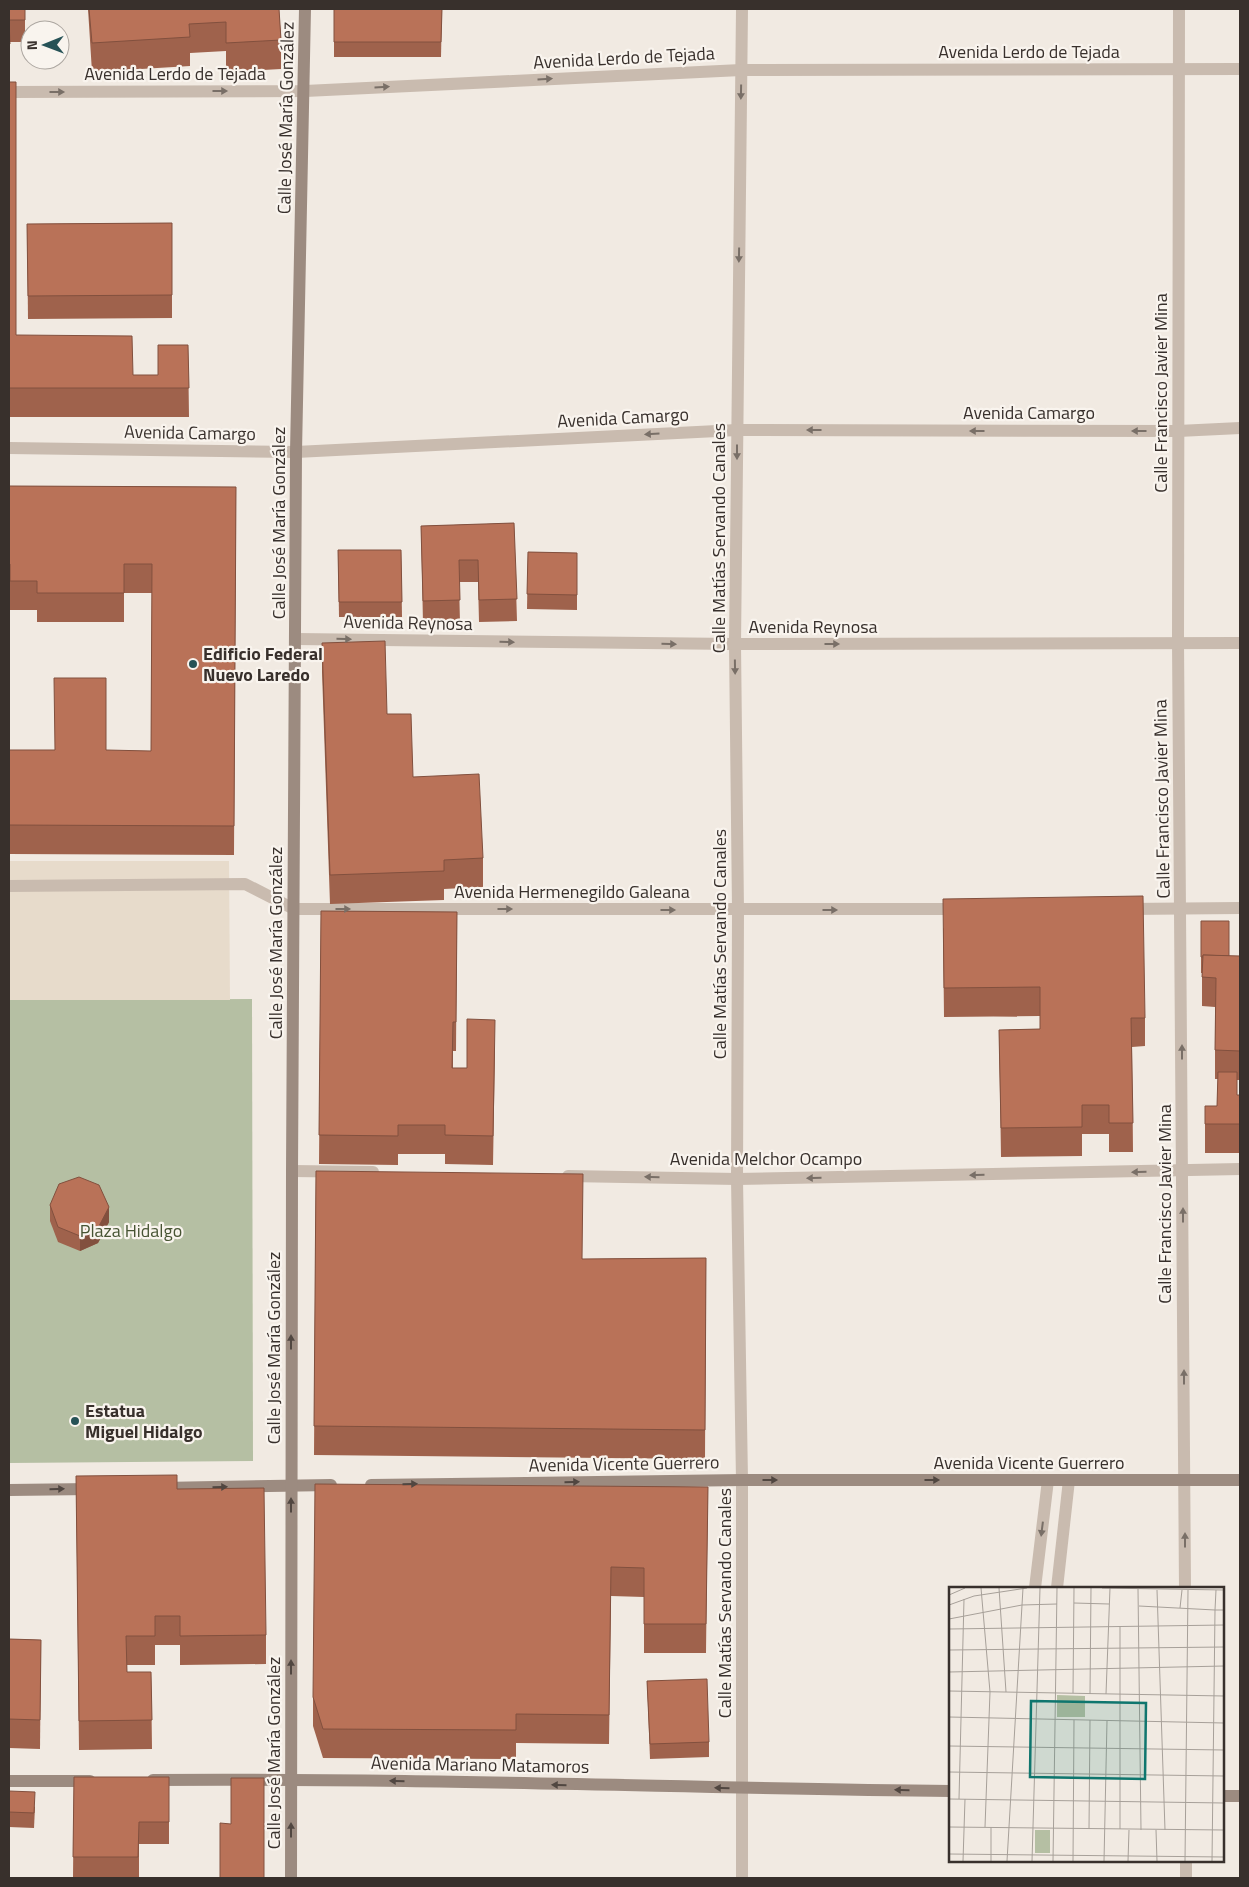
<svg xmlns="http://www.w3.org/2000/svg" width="1249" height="1887" viewBox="0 0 1249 1887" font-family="'Titillium Web',sans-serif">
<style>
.green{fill:#b5bfa3}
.plaza{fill:#e7dbcb}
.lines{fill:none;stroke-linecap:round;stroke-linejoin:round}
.service{stroke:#c9bbaf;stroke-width:12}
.pedestrian{stroke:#c9bbaf;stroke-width:12}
.minor{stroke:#c9bbaf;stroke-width:12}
.secondary{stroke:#9c8b80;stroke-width:12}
.wall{fill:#9f624c}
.shaded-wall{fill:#82503e}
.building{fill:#b97258;stroke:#82503e}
.oneway{fill:#796f67}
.oneway2{fill:#514741}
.poi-dot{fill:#265256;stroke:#f9f4ee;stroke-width:2}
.labels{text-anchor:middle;stroke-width:4.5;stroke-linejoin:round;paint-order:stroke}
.street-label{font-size:18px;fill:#38302c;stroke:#f9f4ee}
.poi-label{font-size:18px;font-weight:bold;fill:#38302c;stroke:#f9f4ee;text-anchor:start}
.park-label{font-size:18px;fill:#475433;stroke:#f9f4ee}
.inset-road{fill:none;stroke:#a7a099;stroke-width:1}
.view{fill:#0f766e;fill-opacity:0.15;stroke:#0f766e;stroke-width:2.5}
.inset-edge{fill:none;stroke:#38302c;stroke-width:2.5}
</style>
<rect width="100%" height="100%" fill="#f1eae2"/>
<path class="green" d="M252 999 253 1461 9 1463V1000Z"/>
<path class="plaza" d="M9 861H229L230 1000H9Z"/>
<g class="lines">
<g class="service">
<path d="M1035 1588 1048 1480"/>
<path d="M1057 1588 1069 1480"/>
</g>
<path class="pedestrian" d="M9 886 245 884 294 909"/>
<g class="minor">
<path d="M742 9 735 644 738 910 737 1179 742 1480V1878"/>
<path d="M1179 9 1178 642 1185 1588"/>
<path d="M9 92 305 91 741 70 1240 69"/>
<path d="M9 448 296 452 737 430 1178 431 1240 428"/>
<path d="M296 639 735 644 1240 643"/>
<path d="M294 909H959"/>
<path d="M1126 909 1240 908"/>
<path d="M292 1171 373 1172"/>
<path d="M568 1176 737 1179 1240 1169"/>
<path d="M1186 1861V1878"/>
</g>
<g class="secondary">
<path d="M371 1485 742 1480H1240"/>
<path d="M161 1488 331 1485"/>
<path d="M9 1490 91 1489"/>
<path d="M153 1780C419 1778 684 1788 950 1791"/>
<path d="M9 1781H90"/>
<path d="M1223 1796H1240"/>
<path d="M291 1878 292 1171 296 452 305 9"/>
</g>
</g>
<g class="wall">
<path d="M9 9H25V42H10V66H9Z"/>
<path d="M88 9H279L281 40V69L226 72V51L190 53V66L92 72Z"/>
<path d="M334 9H442L441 57H334Z"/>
<path d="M9 82 16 335 133 375H158L188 345 189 417H9Z"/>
<path d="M172 223V318L28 319 27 224Z"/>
<path d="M9 486 236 487 234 855 9 854V750L151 751 152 593H124V622H37V610H10V593H9Z"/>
<path d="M514 523 517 621 479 622 478 582H459L460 623 423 624 421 526Z"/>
<path d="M338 550H401L402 617H339Z"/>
<path d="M528 552 577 553V610L527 609Z"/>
<path d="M322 643 387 714 413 777 483 858V887L444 889V900L330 904 322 672Z"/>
<path d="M321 911 457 912 456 1051H453V1068H467L495 1048 493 1165 445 1164V1154H398V1165L319 1164Z"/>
<path d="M1201 921 1229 956H1240V1080H1237V1095H1240V1153H1205V1106H1217L1218 1079H1215V1007L1202 1006V973H1201Z"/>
<path d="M943 928 1145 1018V1046L1132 1047 1133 1152H1109V1134H1082V1156L1001 1157 999 1030 1040 1029V1016L944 1017Z"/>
<path d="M316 1171 583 1259 706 1258 705 1459 314 1455Z"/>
<path d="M50 1205 109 1222 98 1243 80 1251 58 1242 50 1221Z"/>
<path d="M76 1476 177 1489 266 1635V1664L180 1665V1645H155V1665H127V1672H151L152 1749 79 1750Z"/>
<path d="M708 1487 706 1653H644V1597L611 1596 609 1744 516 1743V1759L323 1758 313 1726V1697Z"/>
<path d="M9 1639 41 1640 40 1749 9 1748Z"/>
<path d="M647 1681 709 1742V1757L650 1759Z"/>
<path d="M74 1777H169V1844H139V1878H73Z"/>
<path d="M9 1791 35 1807 34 1828 9 1827Z"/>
</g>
<path class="shaded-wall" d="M109 1207V1222L98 1243 80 1251V1236Z"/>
<g class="building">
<path d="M9 9H25V20H9L10 44H9Z"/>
<path d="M89 9H279L281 40 226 43V22L189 24 190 37 92 43Z"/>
<path d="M334 9H442L441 42H334Z"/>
<path d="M9 82H16V335L132 336 133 375H158V345H188L189 388H9Z"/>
<path d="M172 223V295L28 296 27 224Z"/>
<path d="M9 486 236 487 234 826 9 825V750H55L54 678H106V750L151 751 152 564H124V593H37V581H10V564H9Z"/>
<path d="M514 523 517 599 479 600 478 560H459L460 600 423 601 421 526Z"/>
<path d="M338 550H401L402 602H339Z"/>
<path d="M528 552 577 553V595L527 594Z"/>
<path d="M385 641 387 714H411L413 777 479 774 483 858 444 860V871L330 875 322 643Z"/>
<path d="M1143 896 1145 1018H1131L1133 1123H1109V1105H1082V1127L1001 1128 999 1030 1040 1029V987L944 988 943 899Z"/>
<path d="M321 911 457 912 456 1022H453L452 1068H467V1019L495 1020 493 1136 445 1135V1125H398V1136L319 1135Z"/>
<path d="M1201 921H1229V956L1203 955V957H1201Z"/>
<path d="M1203 955 1240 956V1051L1215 1050 1216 978 1202 977Z"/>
<path d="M1218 1072H1237V1095H1240V1124H1205V1106H1217Z"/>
<path d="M316 1171 583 1174 582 1259 706 1258 705 1430 314 1426Z"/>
<path d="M79 1177 99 1185 109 1207 98 1228 80 1236 58 1227 50 1205 59 1184Z"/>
<path d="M177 1475V1489L264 1488 266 1635 180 1636V1616H155V1636H126L127 1672H151L152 1720 79 1721 76 1476Z"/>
<path d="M315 1484 708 1487 706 1624H644V1568L611 1567 609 1715 516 1714V1730L323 1729 313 1697Z"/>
<path d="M9 1639 41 1640 40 1720 9 1719Z"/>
<path d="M707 1679 709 1742 650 1744 647 1681Z"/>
<path d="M74 1777H169V1822H139L138 1857H73Z"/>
<path d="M231 1778H264V1878H220V1823L231 1824Z"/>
<path d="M9 1791 35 1792 34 1813 9 1812Z"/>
</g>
<defs><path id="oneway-solid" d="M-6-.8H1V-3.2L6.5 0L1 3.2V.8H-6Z" transform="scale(1.25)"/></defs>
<g class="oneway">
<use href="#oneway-solid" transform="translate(545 79) rotate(-3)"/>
<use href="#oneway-solid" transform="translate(382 87) rotate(-3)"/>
<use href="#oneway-solid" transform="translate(220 91)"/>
<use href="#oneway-solid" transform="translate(57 92)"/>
<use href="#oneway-solid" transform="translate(741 92) rotate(91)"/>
<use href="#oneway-solid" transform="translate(739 255) rotate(91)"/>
<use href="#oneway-solid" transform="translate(814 430) rotate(-180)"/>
<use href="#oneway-solid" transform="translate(977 431) rotate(-180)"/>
<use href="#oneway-solid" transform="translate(1139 431) rotate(-180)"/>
<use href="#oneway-solid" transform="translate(652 434) rotate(177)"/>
<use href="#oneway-solid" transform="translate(737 452) rotate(90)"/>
<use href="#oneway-solid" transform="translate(344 639) rotate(1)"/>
<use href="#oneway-solid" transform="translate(507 642) rotate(1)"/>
<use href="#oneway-solid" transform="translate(669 644) rotate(1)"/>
<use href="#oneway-solid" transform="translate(832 644)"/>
<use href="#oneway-solid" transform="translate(735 667) rotate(89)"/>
<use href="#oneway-solid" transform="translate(343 909)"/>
<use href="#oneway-solid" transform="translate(505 909)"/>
<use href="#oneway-solid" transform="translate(668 910)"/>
<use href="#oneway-solid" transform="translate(830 910)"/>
<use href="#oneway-solid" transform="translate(1182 1052) rotate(-90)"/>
<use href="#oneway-solid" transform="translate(1139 1172) rotate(179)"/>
<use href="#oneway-solid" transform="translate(977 1175) rotate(179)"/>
<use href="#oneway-solid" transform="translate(652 1177) rotate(-179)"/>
<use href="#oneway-solid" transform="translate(814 1178) rotate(179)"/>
<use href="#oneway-solid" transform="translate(1183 1215) rotate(-90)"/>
<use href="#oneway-solid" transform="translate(1184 1377) rotate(-90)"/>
<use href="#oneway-solid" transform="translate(1042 1529) rotate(97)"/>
<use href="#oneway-solid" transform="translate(1185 1540) rotate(-90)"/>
</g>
<g class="oneway2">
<use href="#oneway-solid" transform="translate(291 1342) rotate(-90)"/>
<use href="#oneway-solid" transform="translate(770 1480)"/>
<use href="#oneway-solid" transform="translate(932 1480)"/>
<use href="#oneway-solid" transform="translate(572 1482) rotate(-1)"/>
<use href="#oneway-solid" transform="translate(410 1484) rotate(-1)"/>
<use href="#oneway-solid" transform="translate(220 1487) rotate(-1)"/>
<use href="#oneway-solid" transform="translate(57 1489) rotate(-1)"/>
<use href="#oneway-solid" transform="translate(291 1505) rotate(-90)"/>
<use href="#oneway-solid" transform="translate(291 1667) rotate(-90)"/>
<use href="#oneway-solid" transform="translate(397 1781) rotate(-179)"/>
<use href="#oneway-solid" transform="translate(559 1785) rotate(-179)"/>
<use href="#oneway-solid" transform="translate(722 1788) rotate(-179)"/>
<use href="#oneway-solid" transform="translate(902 1790) rotate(-179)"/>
<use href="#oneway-solid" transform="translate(291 1830) rotate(-90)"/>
</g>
<g class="poi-dot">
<circle cx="193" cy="664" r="5"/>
<circle cx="75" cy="1421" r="5"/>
</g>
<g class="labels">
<g class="street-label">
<text x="1029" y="58">Avenida Lerdo de Tejada</text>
<text transform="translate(624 58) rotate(-3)" y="6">Avenida Lerdo de Tejada</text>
<text x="175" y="80">Avenida Lerdo de Tejada</text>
<text transform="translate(286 118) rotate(-89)" y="6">Calle José María González</text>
<text transform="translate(1161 393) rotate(-90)" y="6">Calle Francisco Javier Mina</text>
<text x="1029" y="419">Avenida Camargo</text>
<text transform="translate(623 418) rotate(-3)" y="6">Avenida Camargo</text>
<text transform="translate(190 433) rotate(1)" y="6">Avenida Camargo</text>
<text transform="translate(279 523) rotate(-90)" y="6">Calle José María González</text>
<text transform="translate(719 538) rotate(-90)" y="6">Calle Matías Servando Canales</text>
<text transform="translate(408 623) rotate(1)" y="6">Avenida Reynosa</text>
<text x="813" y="633">Avenida Reynosa</text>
<text transform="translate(1162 799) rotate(-91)" y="6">Calle Francisco Javier Mina</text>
<text x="572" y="898">Avenida Hermenegildo Galeana</text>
<text transform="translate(276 943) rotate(-90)" y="6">Calle José María González</text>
<text transform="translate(720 944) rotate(-90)" y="6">Calle Matías Servando Canales</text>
<text x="766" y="1165">Avenida Melchor Ocampo</text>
<text transform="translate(1165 1204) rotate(-90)" y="6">Calle Francisco Javier Mina</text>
<text transform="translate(274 1348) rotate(-90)" y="6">Calle José María González</text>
<text x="1029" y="1469">Avenida Vicente Guerrero</text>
<text transform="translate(624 1464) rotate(-1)" y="6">Avenida Vicente Guerrero</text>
<text transform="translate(725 1603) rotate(-90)" y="6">Calle Matías Servando Canales</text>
<text transform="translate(274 1753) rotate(-90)" y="6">Calle José María González</text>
<text transform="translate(480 1765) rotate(1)" y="6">Avenida Mariano Matamoros</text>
</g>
<g class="poi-label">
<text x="203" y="660">Edificio Federal<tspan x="203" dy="21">Nuevo Laredo</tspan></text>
<text x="85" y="1417">Estatua<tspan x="85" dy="21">Miguel Hidalgo</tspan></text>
</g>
<g class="park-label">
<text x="131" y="1237">Plaza Hidalgo</text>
</g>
</g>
<g transform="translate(949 1587)">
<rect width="275" height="275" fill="#f1eae2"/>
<path d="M108 108 136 109V130H108ZM86 243H101V266H86Z" fill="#b5bfa3"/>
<path class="inset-road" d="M32 1 41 105 36 240M50 1 57 105M153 1 275 3M189 2 192 243M208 3 216 243M0 8 16 1M125 16 160 17M0 18 25 9 78 1M190 19 266 23 267 3M231 21 233 3M0 32 73 18 108 17M0 42 275 38M0 63 275 60M0 85 275 79M0 104 275 109M124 106 125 1M141 107 142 1M157 107 161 1M0 130 275 136M0 159 275 163M0 185 275 189M0 212 275 216M10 212 15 12M0 240 275 243M140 242 141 133M171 242V39M207 243 208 274M0 267 275 270M14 274 16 212M42 274V240M58 274 74 1M83 274 91 1M104 274 108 1M124 274 125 133M155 274 158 134M179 274 180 243M236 274 239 3M263 274 266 23H275"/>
<path class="view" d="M82 114 197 116 196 192 81 190Z"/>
<rect width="275" height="275" class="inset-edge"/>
</g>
<rect width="1249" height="1887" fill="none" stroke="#38302c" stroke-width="20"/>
<g transform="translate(45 45) rotate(269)"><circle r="24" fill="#f9f4ee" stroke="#aca6a0"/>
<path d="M0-4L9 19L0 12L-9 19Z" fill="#265256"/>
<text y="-8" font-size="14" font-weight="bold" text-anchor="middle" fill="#38302c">N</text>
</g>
</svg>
